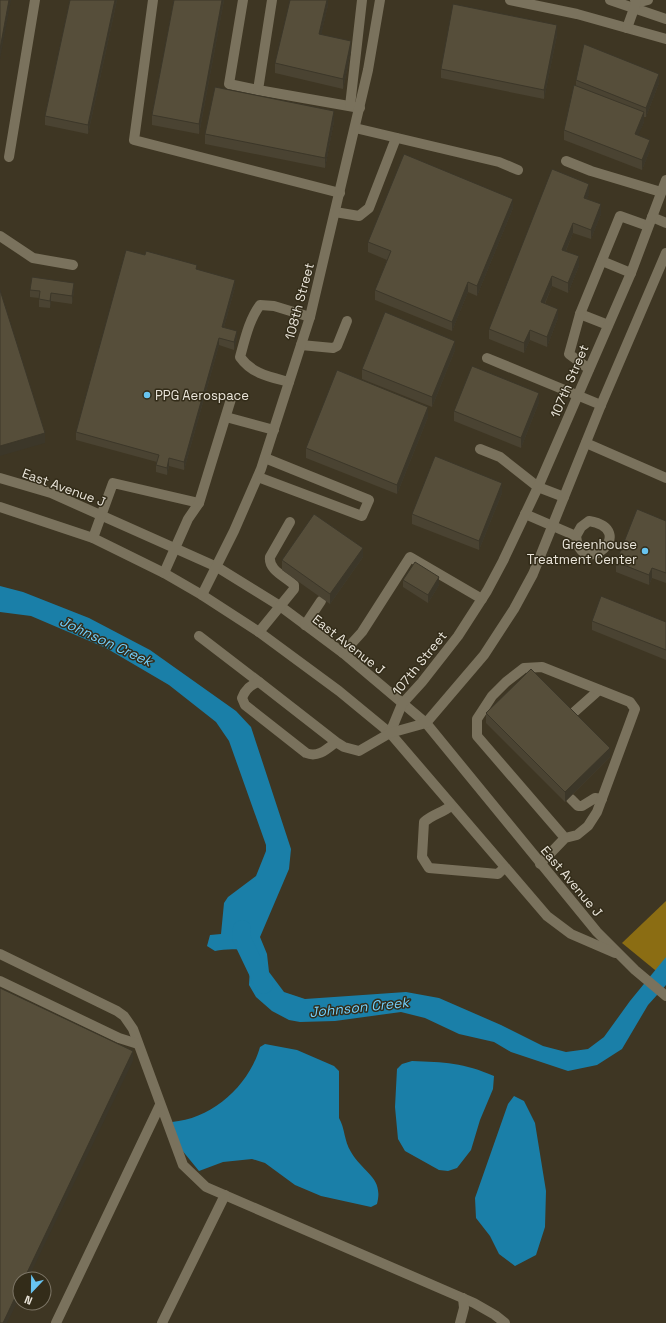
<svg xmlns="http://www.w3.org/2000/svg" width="666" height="1323" viewBox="0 0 666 1323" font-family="'Space Grotesk',sans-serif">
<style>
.forest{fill:#8b6d13}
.water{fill:#1a7fa8}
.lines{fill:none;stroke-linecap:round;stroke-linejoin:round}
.river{stroke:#1a7fa8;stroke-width:18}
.minor{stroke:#7a725d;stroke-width:10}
.wall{fill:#4a4332}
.shaded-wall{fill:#3c3729}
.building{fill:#564e3a;stroke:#3c3729}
.poi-dot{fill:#68c4f0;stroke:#332c19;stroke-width:1.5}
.labels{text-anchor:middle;stroke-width:3;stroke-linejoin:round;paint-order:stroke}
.street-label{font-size:13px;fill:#ebe6db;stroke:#332c19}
.poi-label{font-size:13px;fill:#ebe6db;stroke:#332c19;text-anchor:start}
.water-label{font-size:14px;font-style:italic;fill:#72cffc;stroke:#332c19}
</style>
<rect width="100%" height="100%" fill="#3e3623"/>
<path class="forest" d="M666 901V979L622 943Z"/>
<g class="water">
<path d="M0 586 23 592 89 618 150 650 236 711 251 727 291 849 289 869 260 937 267 954 269 972 284 992 305 999 406 992 439 998 501 1025 543 1046 566 1052 588 1049 604 1037 630 1001 666 957V985L648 1005 622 1049 597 1065 568 1071 511 1052 494 1042 459 1034 425 1018 401 1012 335 1021 300 1022 289 1020 272 1011 256 997 249 985 250 966 256 957C245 947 228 949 215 951L207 946 210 935 221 934 224 903 228 897 256 876 266 851V845L229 741 216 722 169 685 106 648 31 616 0 612Z"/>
<path d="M265 1044 297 1050 334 1066 339 1071V1118C345 1128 344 1141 351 1152 363 1173 384 1177 377 1204L371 1207 321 1196 295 1185 265 1163 252 1159 223 1162 199 1171 181 1149 172 1122C212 1119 249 1086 260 1047Z"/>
<path d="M412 1061C444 1062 464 1063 494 1076L493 1089 480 1120 471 1150 457 1168 448 1171 439 1170 405 1151 398 1139 395 1107 397 1069 402 1064Z"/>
<path d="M514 1096 524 1101 535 1123 546 1191 545 1227 536 1255 515 1266 499 1254 490 1236 476 1218 475 1198 508 1104Z"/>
</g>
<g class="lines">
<path class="river" d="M242 929 241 937 264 985"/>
<g class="minor">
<path d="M153 0 134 140 340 193"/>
<path d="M243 0 229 84 258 90"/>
<path d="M272 0 258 90 360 108"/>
<path d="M510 0 577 14 666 39"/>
<path d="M610 0 666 19"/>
<path d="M636 3 648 0"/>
<path d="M627 28 636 3 635 0"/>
<path d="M350 106 362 0"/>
<path d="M355 128 499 162 518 170"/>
<path d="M9 157 35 0"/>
<path d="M566 161 591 171 661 192"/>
<path d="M335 212 359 216 369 208 396 138"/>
<path d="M652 217 666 223"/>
<path d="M0 236 33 258 73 265"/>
<path d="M602 261 631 273"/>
<path d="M580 314 608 325"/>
<path d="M301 345 333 348 337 346 347 321"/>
<path d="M487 358 601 405"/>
<path d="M589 369 569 354 580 314 620 216 648 226"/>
<path d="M289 382C270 377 252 374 240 357 245 339 249 320 260 305L274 306 310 317"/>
<path d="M226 417 274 430"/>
<path d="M586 443 666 478"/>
<path d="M480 449 500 457 538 487 564 497"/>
<path d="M258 477 362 516 369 500 265 458"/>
<path d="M0 478 51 493 217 567 280 606 343 653 426 723 597 932 635 970 666 996"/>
<path d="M0 507 93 538 164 573 202 595 259 632 339 691 390 733 547 916 571 934 615 953"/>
<path d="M525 514 576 536C581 581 640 530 589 521L581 527 576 536"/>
<path d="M93 538 113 483 199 503"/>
<path d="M164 573 188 519 199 503 231 399"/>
<path d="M202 595 234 531 261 469 310 317 368 70 380 0"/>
<path d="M305 625 321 601"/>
<path d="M259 632 294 589V585C286 577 268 570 270 557L290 522"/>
<path d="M199 636 259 682"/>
<path d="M343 653 362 632 410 557 482 599"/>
<path d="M572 714 599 690"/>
<path d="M390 733 402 704 422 682 458 636 487 591 503 561 538 487 631 273 666 180"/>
<path d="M336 742C327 749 318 758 306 753L245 705 242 698C245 690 251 684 259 682L336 742 344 747 359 751 390 733 426 723 484 655 514 609 533 574 601 405 666 253"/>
<path d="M571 799 578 806H582L595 798 602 799"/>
<path d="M451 806C442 813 433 814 424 822L422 857 429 868 498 874 504 868"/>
<path d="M540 864 565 838 577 835 588 826 597 812 635 709 630 702 542 667 524 668 506 682 492 696 477 719V736L565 838"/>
<path d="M0 954 117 1011 124 1016 133 1029 183 1165 206 1187 474 1303 495 1315 505 1323"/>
<path d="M0 981 119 1038 138 1044"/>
<path d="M56 1323 160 1105"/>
<path d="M162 1323 225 1195"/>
<path d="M460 1323 464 1308 463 1298"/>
</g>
</g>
<g class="wall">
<path d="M70 0H117L88 134 45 125V116Z"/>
<path d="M174 0H224L199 134 152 125V115Z"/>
<path d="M328 0V5L321 34 351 51 343 89 275 73V63Z"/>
<path d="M557 35 544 99 441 78V69Z"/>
<path d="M576 80 659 83 646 117H644V122L638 135 650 150 642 170 564 140V130L576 85Z"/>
<path d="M334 121 325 168 205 144V134Z"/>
<path d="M589 194 587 199 601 214 591 239 573 233 566 251 579 266 568 293 552 286 545 304 558 318 547 347 530 340 524 353 489 339V329Z"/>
<path d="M513 208 477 296 468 292 452 331 375 300V290L387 260 368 252V242Z"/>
<path d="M197 270 235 287 224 327 237 338 234 350 219 345 184 470 169 466 167 475 156 472V465L157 462 76 440V432Z"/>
<path d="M30 290 74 291 72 304 51 301 50 308 39 307V298L30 297Z"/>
<path d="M455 350 432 407 362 379V369Z"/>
<path d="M539 402 521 448 454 421V411Z"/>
<path d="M428 417 397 494 306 458V448Z"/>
<path d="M502 493 479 550 412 524V514Z"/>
<path d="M666 521V583L652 578 649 585 616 572V562Z"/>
<path d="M363 557 330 604 282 570V560Z"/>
<path d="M403 580 439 585 428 603 403 587Z"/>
<path d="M592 621 666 622V660L592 630Z"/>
<path d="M486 713 610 757 565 802 486 723Z"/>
</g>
<g class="shaded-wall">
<path d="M9 0H11L0 59V49Z"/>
<path d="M115 0H117L88 134V125Z"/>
<path d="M222 0H224L199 134V124Z"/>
<path d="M327 0H328V5L319 44V34Z"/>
<path d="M557 25V35L544 99V90Z"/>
<path d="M351 41V51L343 89V79Z"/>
<path d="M659 74V83L646 117V108Z"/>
<path d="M334 111V121L325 168V158Z"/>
<path d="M644 112V122L635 144V134Z"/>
<path d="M650 140V150L642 170V160Z"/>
<path d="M589 184V194L584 208V198Z"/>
<path d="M513 199V208L477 296V286Z"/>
<path d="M601 204V214L591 239V230Z"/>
<path d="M573 223V233L562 260V250Z"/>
<path d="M579 256V266L568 293V283Z"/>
<path d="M552 276V286L541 312V302Z"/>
<path d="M235 280V287L222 334V327Z"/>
<path d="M468 282V292L452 331V322Z"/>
<path d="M74 283V291L72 304V296Z"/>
<path d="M51 293V301L50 308V301Z"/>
<path d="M558 309V318L547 347V337Z"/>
<path d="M530 330V340L524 353V343Z"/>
<path d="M237 331V338L234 350V342Z"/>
<path d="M219 338V345L184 470V462Z"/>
<path d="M455 341V350L432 407V397Z"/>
<path d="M539 393V402L521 448V438Z"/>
<path d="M428 407V417L397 494V485Z"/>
<path d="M45 433V443L0 456V446Z"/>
<path d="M169 458V466L167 475V468Z"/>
<path d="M502 483V493L479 550V541Z"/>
<path d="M363 548V557L330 604V594Z"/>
<path d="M652 568V578L649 585V575Z"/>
<path d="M439 577V585L428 603V595Z"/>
<path d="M610 748V757L565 802V792Z"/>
<path d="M133 1051V1061L28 1279H24Z"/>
<path d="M20 1287V1297L7 1323H3Z"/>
</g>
<g class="building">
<path d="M0 0H9L0 49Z"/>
<path d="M70 0H115L88 125 45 116Z"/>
<path d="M174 0H222L199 124 152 115Z"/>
<path d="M290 0H327L319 34 351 41 343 79 275 63Z"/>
<path d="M453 4 557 25 544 90 441 69Z"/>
<path d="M584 44 659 74 646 108 576 80Z"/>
<path d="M574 85 644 112 635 134 650 140 642 160 564 130Z"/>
<path d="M215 87 334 111 325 158 205 134Z"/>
<path d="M404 154 513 199 477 286 468 282 452 322 375 290 391 251 368 242Z"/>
<path d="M552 169 589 184 584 198 601 204 591 230 573 223 562 250 579 256 568 283 552 276 541 302 558 309 547 337 530 330 524 343 489 329Z"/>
<path d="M126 250 145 255 146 251 197 265 196 269 235 280 222 327 237 331 234 342 219 338 184 462 169 458 167 468 156 465 159 455 76 432Z"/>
<path d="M32 277 74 283 72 296 51 293 50 301 39 299 40 291 30 290Z"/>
<path d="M0 290 45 433 0 446Z"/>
<path d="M385 312 455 341 432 397 362 369Z"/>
<path d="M472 366 539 393 521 438 454 411Z"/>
<path d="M337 370 428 407 397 485 306 448Z"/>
<path d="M435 456 502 483 479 541 412 514Z"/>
<path d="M637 509 666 521V573L652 568 649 575 616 562Z"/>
<path d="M314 514 363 548 330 594 282 560Z"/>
<path d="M415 562 439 577 428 595 403 580Z"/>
<path d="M601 596 666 622V650L592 621Z"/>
<path d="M531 669 610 748 565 792 486 713Z"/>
<path d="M0 988 133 1051 24 1279H20V1287L3 1323H0Z"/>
</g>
<g class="poi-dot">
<circle cx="147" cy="395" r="4"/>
<circle cx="645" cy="551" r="4"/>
</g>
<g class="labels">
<g class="street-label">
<text transform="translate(299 301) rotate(-75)" y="5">108th Street</text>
<text transform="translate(569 381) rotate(-67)" y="5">107th Street</text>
<text transform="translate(64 487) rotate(20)" y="5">East Avenue J</text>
<text transform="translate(349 644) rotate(38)" y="5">East Avenue J</text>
<text transform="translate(419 663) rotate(-51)" y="5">107th Street</text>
<text transform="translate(572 881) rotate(50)" y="5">East Avenue J</text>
</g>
<g class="poi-label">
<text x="155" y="400">PPG Aerospace</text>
<text x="637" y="549" text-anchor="end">Greenhouse<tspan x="637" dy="15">Treatment Center</tspan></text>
</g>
<g class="water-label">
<text transform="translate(106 641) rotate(25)" y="5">Johnson Creek</text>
<text transform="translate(359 1007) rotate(-6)" y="5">Johnson Creek</text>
</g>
</g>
<g transform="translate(32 1291) rotate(202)"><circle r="19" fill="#332c19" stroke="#7d7667"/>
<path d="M0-3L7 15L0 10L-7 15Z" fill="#68c4f0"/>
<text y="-6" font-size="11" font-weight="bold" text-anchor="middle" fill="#ebe6db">N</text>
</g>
</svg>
